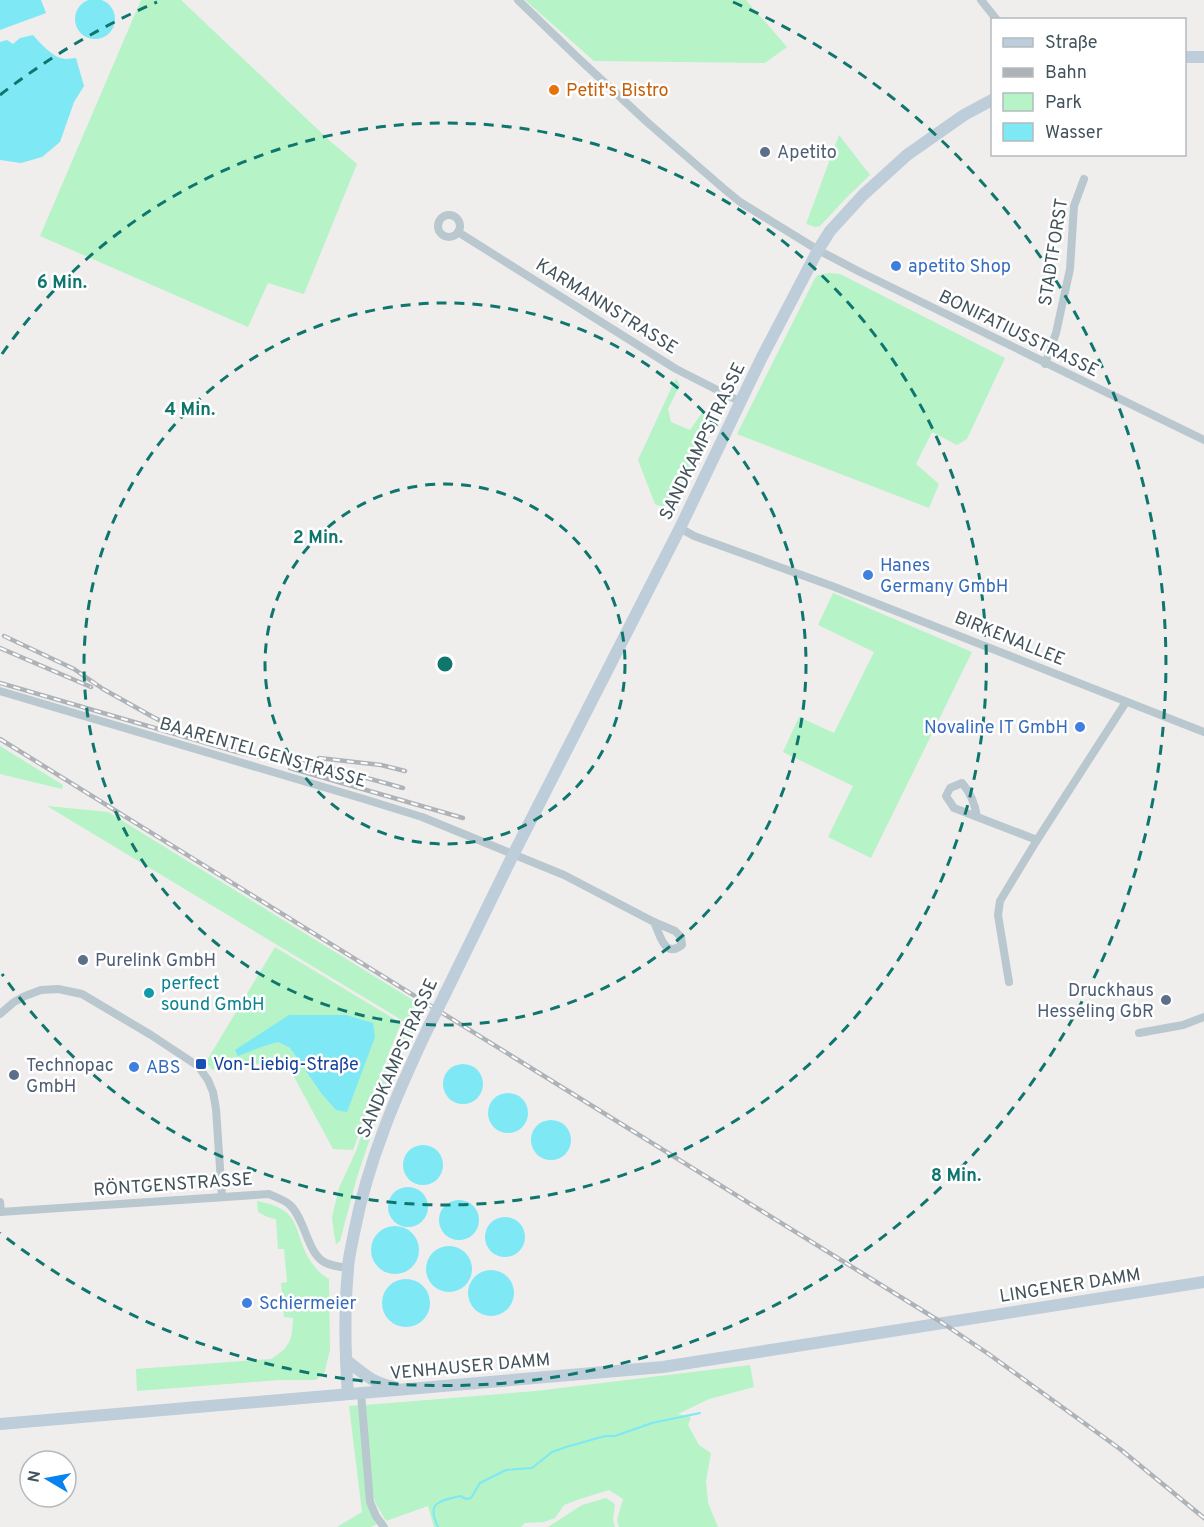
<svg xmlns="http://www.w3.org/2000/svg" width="1204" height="1527" viewBox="0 0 1204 1527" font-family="Overpass,sans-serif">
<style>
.green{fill:#b6f3c7;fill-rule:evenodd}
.water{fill:#7ee8f5}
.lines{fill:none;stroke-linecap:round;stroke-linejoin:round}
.stream{stroke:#7ee8f5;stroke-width:2}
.street{stroke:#b9c7ce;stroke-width:8}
.secondary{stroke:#bdcdd9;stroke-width:12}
.rail-casing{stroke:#aeb3b8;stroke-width:4.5}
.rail{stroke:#fff;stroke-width:2;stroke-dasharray:7;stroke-linecap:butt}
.secondary-bridge{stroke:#bdcdd9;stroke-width:12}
.ring{fill:none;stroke:#0f766e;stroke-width:3;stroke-dasharray:10 8}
.food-dot{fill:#e8710a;stroke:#fff;stroke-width:2}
.service-dot{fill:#5c6f8a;stroke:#fff;stroke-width:2}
.shop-dot{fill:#3f7fe0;stroke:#fff;stroke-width:2}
.culture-dot{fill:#0f9aa8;stroke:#fff;stroke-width:2}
.transit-dot{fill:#1a4fb4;stroke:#fff;stroke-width:2}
.labels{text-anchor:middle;stroke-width:5;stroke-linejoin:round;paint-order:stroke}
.food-label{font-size:18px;fill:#c56008;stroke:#fff;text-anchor:start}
.service-label{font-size:18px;fill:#4e5e75;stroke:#fff;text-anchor:start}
.street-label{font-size:18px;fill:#43535c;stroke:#fff}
.shop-label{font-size:18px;fill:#366cbe;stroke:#fff;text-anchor:start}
.culture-label{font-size:18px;fill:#0d838f;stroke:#fff;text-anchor:start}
.transit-label{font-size:18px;fill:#164399;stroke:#fff;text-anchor:start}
.centre{fill:#0f766e;stroke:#fff;stroke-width:3}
.ring-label{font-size:18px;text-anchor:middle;font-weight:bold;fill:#0f766e;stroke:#fff;stroke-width:5;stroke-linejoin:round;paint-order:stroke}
</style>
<rect width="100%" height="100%" fill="#f0eded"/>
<g class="green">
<path d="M141 0H181L330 141 357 164 304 294 268 283 248 327 40 236Z"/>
<path d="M525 0H746L787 47 765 63 594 61Z"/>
<path d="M839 135 870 175 847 197 820 226 815 227 806 224Z"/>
<path d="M829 273 840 274 1005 358 967 439 957 445 932 432 916 464 939 484 929 508 737 434 814 280 818 275Z"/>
<path d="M676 378 680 385 668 409 671 422 690 430 702 413 705 418 715 421 675 503C667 507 664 508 655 504L638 460Z"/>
<path d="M833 593 972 652 871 858 828 837 853 786 783 752 799 717 834 733 874 652 818 625Z"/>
<path d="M0 746 63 785 62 789 0 774Z"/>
<path d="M47 806 108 812 424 1007 386 1091 357 1177 340 1241 336 1244 334 1234 332 1217 339 1188 356 1151 378 1087 405 1022Z"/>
<path d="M275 947 401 1023 376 1086 353 1150 333 1149 286 1062 219 1066 212 1070 206 1062ZM346 1015 321 1093 290 1048 278 1042 261 1047Z"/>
<path d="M257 1201C308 1210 290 1236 315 1267 318 1272 324 1276 329 1279L330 1350 324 1374 315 1380H280L137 1391 136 1369 271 1359C291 1347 292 1339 293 1318L284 1317 281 1283 287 1282 284 1249H278L276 1219 267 1217 258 1212Z"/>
<path d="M750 1365 754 1387 709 1399 678 1414 691 1417 688 1425 699 1445 711 1453 706 1481 708 1503 718 1527H619L617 1520 623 1499 609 1490 580 1499 564 1505 555 1518 544 1522 525 1523 521 1527H434L428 1506 386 1521 375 1502 372 1488 365 1405 536 1391Z"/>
<path d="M359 1405 368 1498 379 1523 371 1527H337L362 1512 349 1406Z"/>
<path d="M606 1498 615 1504 613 1520 615 1527H548L582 1505Z"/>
</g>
<g class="water">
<circle cx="95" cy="19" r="20"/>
<path d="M0 0H41L46 13 0 30Z"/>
<path d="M33 35C40 43 54 59 66 59 69 59 72 58 76 58L84 86 74 102 60 142 42 157 21 163 0 160V42L7 40 13 44 20 38Z"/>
<path d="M289 1015H346L373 1023 375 1037 347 1112 336 1110 321 1093 290 1048 278 1042 261 1047 238 1056 235 1050Z"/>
<circle cx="463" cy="1084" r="20"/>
<circle cx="508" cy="1113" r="20"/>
<circle cx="551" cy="1140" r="20"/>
<circle cx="423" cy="1165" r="20"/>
<circle cx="408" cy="1207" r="20"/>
<circle cx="459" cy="1220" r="20"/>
<circle cx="505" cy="1237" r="20"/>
<circle cx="395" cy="1250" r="24"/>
<circle cx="449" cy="1269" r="23"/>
<circle cx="491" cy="1293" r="23"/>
<circle cx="406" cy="1303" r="24"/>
</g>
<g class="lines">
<path class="stream" d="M438 1527C426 1502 439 1501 460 1496L466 1499 471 1498 480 1483 506 1470 532 1468 552 1452 566 1447 605 1436H615L652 1423 700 1413"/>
<g class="street">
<path d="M518 0 577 57 647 122 723 188 740 202 818 250 860 272 1204 440"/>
<path d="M981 0 997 20"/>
<circle cx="449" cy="226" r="11"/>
<path d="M458 232 676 369 741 402"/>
<path d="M1045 364 1056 333 1070 269 1074 206 1084 179"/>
<path d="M680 528 694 536 832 586 1204 732"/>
<path d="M0 691 364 799 422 817 564 875 654 922 675 931 681 937 682 945C664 959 660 934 654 922"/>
<path d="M977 817C975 804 971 793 962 783L950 788 946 796 954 808 1037 840"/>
<path d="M1009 982 998 915 1000 901 1037 840 1126 702"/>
<path d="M0 1014 14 1002 25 996 41 990 58 989 82 994 151 1035 198 1066 208 1080 213 1092 216 1109 222 1197"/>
<path d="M1139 1033 1183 1025 1204 1017"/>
<path d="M0 1202 1 1212"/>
<path d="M0 1212 269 1194C275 1197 285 1200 290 1205 305 1219 307 1252 324 1262 331 1266 340 1267 348 1268"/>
<path d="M361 1393 370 1502 376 1516 384 1527"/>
</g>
<g class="secondary">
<path d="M1184 57H1204"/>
<path d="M445 994 513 855 680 528 761 359 818 250 830 231 863 195 907 155 964 115 992 100"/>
<path d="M346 1360C363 1373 372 1383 394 1387"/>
<path d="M348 1394C345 1353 344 1311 348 1270 348 1258 352 1245 354 1233 368 1160 397 1093 429 1026"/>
<path d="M0 1424 663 1367 1204 1282"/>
</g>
<defs>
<g id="rail">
<path d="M4 636 74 669 103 689 153 717 171 726"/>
<path d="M0 648 91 687"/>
<path d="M0 683 237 752 255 756 327 767 403 788"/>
<path d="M0 739 941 1322 990 1355 1120 1449 1204 1518"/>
<path d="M319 758 381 765 405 771"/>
<path d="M290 768 463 818"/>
</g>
</defs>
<use href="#rail" class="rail-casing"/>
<use href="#rail" class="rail"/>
<path class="secondary-bridge" d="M429 1026 445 994"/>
</g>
<g class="ring">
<circle cx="445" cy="664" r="180"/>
<circle cx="445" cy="664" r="361"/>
<path d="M2 354A541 541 0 1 1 2 974"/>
<path d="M0 95A722 722 0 0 1 157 2M733 2A722 722 0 1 1 0 1233"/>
</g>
<circle class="food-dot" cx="554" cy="90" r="6"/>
<g class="service-dot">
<circle cx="765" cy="152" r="6"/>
<circle cx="83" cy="960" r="6"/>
<circle cx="1166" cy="1000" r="6"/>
<circle cx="14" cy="1075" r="6"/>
</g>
<g class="shop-dot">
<circle cx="896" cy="266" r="6"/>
<circle cx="868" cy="575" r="6"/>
<circle cx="1080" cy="727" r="6"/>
<circle cx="134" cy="1067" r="6"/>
<circle cx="247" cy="1303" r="6"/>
</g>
<circle class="culture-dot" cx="149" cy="993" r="6"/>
<rect class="transit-dot" x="195" y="1058" width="12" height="12" rx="3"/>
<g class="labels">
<g class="food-label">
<text x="566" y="96">Petit's Bistro</text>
</g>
<g class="service-label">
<text x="777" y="158">Apetito</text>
<text x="95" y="966">Purelink GmbH</text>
<text x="1154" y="996" text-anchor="end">Druckhaus<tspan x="1154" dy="21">Hesseling GbR</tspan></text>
<text x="26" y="1071">Technopac<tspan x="26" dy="21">GmbH</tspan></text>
</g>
<g class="street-label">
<text transform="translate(1053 252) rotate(-81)" y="6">STADTFORST</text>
<text transform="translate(607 306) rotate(32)" y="6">KARMANNSTRASSE</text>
<text transform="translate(1019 333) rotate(26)" y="6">BONIFATIUSSTRASSE</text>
<text transform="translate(702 441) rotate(-64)" y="6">SANDKAMPSTRASSE</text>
<text transform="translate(1010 638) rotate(22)" y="6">BIRKENALLEE</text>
<text transform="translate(263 752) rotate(16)" y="6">BAARENTELGENSTRASSE</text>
<text transform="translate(397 1058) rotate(-66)" y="6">SANDKAMPSTRASSE</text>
<text transform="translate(173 1184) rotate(-4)" y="6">RÖNTGENSTRASSE</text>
<text transform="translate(1070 1285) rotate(-9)" y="6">LINGENER DAMM</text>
<text transform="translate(470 1366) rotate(-5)" y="6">VENHAUSER DAMM</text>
</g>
<g class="shop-label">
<text x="908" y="272">apetito Shop</text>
<text x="880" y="571">Hanes<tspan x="880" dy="21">Germany GmbH</tspan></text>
<text x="1068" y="733" text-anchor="end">Novaline IT GmbH</text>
<text x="146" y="1073">ABS</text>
<text x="259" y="1309">Schiermeier</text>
</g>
<g class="culture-label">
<text x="161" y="989">perfect<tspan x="161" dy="21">sound GmbH</tspan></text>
</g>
<g class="transit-label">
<text x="213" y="1070">Von-Liebig-Straße</text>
</g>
</g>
<circle cx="445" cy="664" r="9" class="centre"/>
<g class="ring-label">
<text x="62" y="288">6 Min.</text>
<text x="190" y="415">4 Min.</text>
<text x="318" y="543">2 Min.</text>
<text x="956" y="1181">8 Min.</text>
</g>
<rect x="991" y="18" width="195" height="138" fill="#ffffff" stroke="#b4babe" stroke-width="1.5"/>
<rect x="1003" y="38" width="30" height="9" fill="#bdcdd9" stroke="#b4babe" stroke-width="1.5"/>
<text x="1045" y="48" font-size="18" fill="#43535c">Straße</text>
<rect x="1003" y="68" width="30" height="9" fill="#aeb3b8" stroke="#b4babe" stroke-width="1.5"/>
<text x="1045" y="78" font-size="18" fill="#43535c">Bahn</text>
<rect x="1003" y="93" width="30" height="18" fill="#b6f3c7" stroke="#b4babe" stroke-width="1.5"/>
<text x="1045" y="108" font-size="18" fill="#43535c">Park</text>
<rect x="1003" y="123" width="30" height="18" fill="#7ee8f5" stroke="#b4babe" stroke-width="1.5"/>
<text x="1045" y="138" font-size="18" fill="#43535c">Wasser</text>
<g transform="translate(48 1479) rotate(280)"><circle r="28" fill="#ffffff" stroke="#b4babe" stroke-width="1.5"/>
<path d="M0-4.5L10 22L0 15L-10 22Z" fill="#0683f1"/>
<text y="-9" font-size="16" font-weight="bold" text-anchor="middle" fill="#43535c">N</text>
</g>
</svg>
